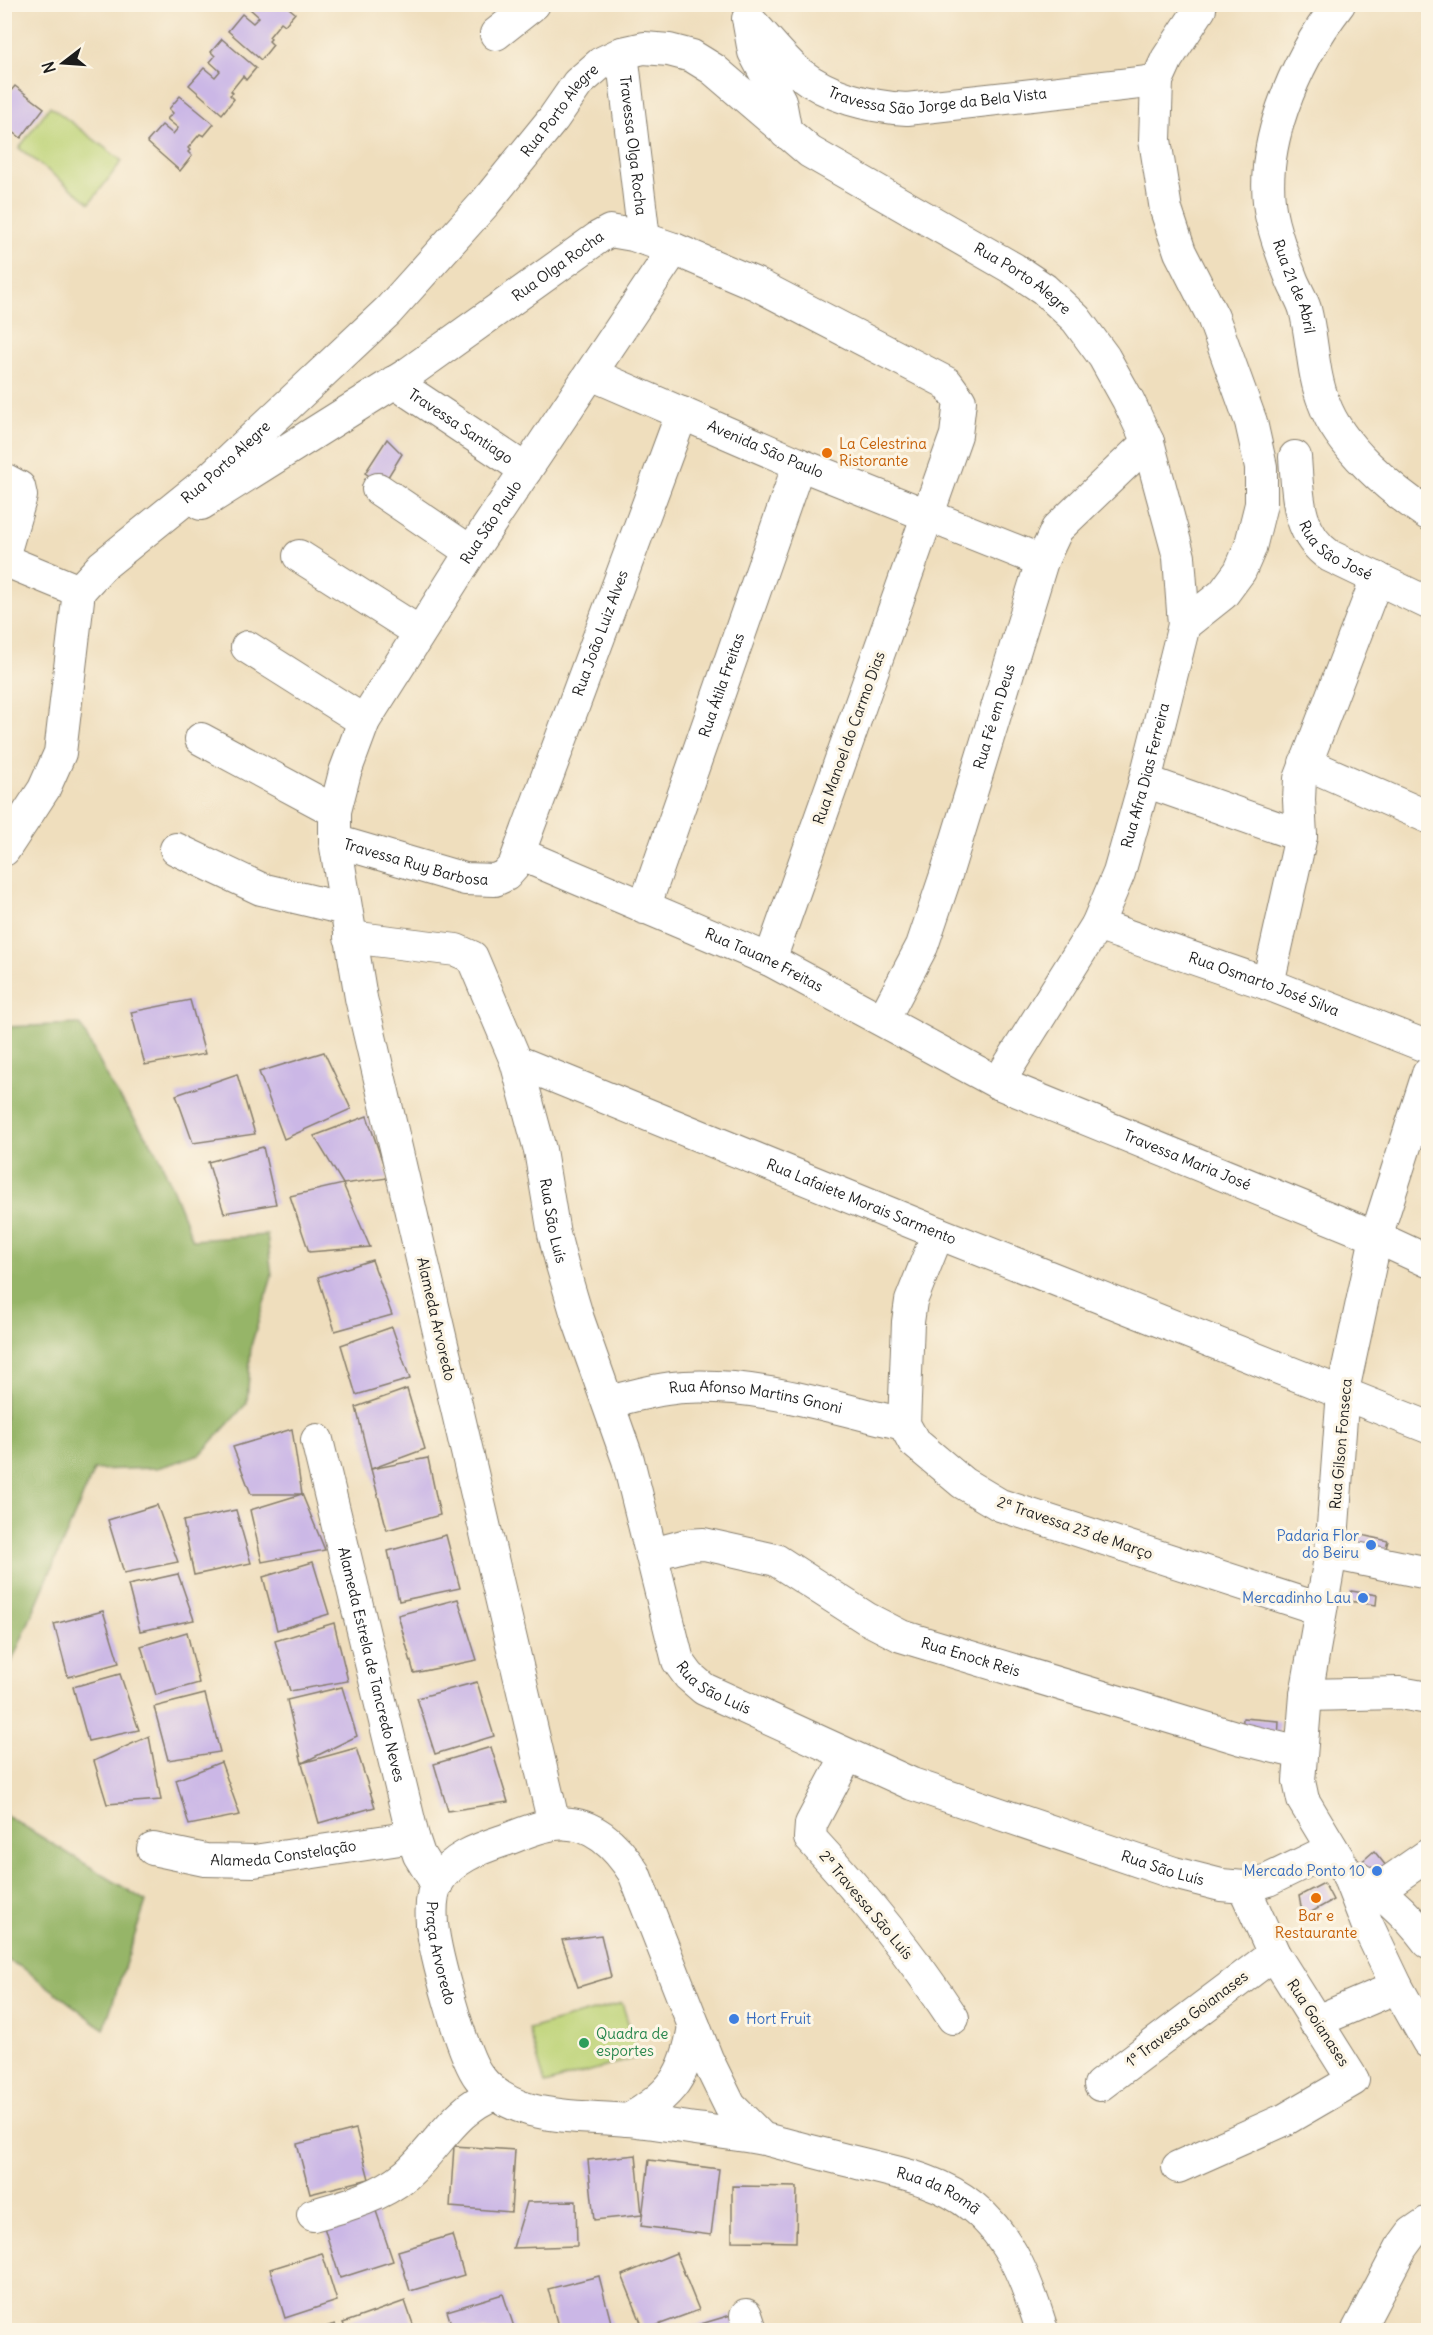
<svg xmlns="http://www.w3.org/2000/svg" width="1433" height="2335" viewBox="0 0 1433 2335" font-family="Delius,sans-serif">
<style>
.green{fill:#bdd377;stroke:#6c784a;stroke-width:1.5}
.forest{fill:#96b568;stroke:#596842;stroke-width:1.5}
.building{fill:#cbb7e6}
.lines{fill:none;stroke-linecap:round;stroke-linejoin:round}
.minor-casing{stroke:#867d6c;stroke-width:34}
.minor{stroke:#fff;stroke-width:32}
.food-dot{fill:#e8710a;stroke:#fcf5e5;stroke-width:2}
.shop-dot{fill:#3f7fe0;stroke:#fcf5e5;stroke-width:2}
.leisure-dot{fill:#2e9e5b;stroke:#fcf5e5;stroke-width:2}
.labels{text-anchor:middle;stroke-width:6;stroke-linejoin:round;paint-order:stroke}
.street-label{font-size:15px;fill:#1c1c1c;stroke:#fcf5e5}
.food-label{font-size:15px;fill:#c56008;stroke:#fcf5e5;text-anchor:start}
.shop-label{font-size:15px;fill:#366cbe;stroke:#fcf5e5;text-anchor:end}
.leisure-label{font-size:15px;fill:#27864d;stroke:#fcf5e5;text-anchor:start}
</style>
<rect width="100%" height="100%" fill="#fcf5e5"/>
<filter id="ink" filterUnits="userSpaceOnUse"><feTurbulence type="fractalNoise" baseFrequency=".0167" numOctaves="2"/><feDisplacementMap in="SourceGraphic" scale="12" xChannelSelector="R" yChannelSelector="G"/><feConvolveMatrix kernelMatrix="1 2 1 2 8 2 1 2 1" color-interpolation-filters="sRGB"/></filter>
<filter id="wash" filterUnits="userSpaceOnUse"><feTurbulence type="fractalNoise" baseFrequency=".008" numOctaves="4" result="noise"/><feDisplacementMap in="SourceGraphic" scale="24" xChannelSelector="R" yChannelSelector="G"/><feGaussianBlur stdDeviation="1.35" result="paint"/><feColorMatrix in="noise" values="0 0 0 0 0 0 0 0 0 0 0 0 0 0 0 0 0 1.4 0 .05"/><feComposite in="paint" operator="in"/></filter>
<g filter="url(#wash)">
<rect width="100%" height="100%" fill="#efdebd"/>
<g class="green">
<path d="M50 106 122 161 90 203 19 148Z"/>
<path d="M622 2003 639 2057 545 2084 529 2029Z"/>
</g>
<g class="forest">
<path d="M80 1024 112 1086 158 1153 193 1240 267 1235 272 1276 251 1346 247 1403 200 1455 157 1468 94 1470 10 1666 5 1693V1027Z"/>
<path d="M4 1814 146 1901 104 2029 23 1968 5 1959Z"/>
</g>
<g id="blocks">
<g class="building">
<path d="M251 4H284L295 13 285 25 281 22 269 37 271 39 269 41 273 45 261 60 228 31 242 14 253 23 259 17 249 8Z"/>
<path d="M222 39 256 68 246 80 243 76 231 91 233 93 230 95 234 99 222 114 189 85 204 68 215 77 220 71 210 62 215 56 211 52Z"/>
<path d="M15 86 44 108 21 138 4 125V99Z"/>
<path d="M180 96 214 124 204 136 200 134 188 148 190 150 188 152 192 156 180 171 147 142 162 125 173 134 178 128 167 119 173 113 169 109Z"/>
<path d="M387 439 402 454 383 485 365 473Z"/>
<path d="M190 1000 205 1054 145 1065 131 1012Z"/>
<path d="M324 1052 351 1109 284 1139 259 1072Z"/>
<path d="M237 1074 255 1134 193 1143 176 1095Z"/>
<path d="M367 1116 388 1178 343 1184 314 1136Z"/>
<path d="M263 1147 276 1204 224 1213 208 1162Z"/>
<path d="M343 1184 370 1247 309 1252 290 1196Z"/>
<path d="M372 1260 392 1315 335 1331 318 1277Z"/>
<path d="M392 1327 410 1379 356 1395 341 1345Z"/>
<path d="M407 1389 425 1449 371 1469 356 1407Z"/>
<path d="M292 1429 302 1494 325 1550 262 1562 250 1510 302 1494H251L233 1447Z"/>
<path d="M428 1458 440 1515 387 1530 371 1469Z"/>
<path d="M157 1505 178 1562 124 1573 108 1520Z"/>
<path d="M236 1510 251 1563 194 1575 183 1521Z"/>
<path d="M1357 1534 1388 1541 1384 1555 1354 1548Z"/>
<path d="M446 1535 460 1588 399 1601 388 1551Z"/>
<path d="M313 1562 329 1614 277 1630 263 1577Z"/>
<path d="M178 1574 194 1620 140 1631 128 1585Z"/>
<path d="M1351 1591 1377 1595 1376 1605 1349 1601Z"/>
<path d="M458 1599 477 1660 414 1673 398 1615Z"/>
<path d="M103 1611 119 1663 68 1677 54 1624Z"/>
<path d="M334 1623 348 1681 290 1691 275 1641Z"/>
<path d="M187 1632 199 1683 156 1695 141 1646Z"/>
<path d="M120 1674 139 1730 88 1741 73 1687Z"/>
<path d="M477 1682 494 1736 435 1754 417 1698Z"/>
<path d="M342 1687 357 1736 302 1763 356 1748 375 1807 319 1823 302 1763 287 1700Z"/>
<path d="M205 1694 220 1752 168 1760 154 1707Z"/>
<path d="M1243 1718 1279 1721 1278 1741 1242 1739Z"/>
<path d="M149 1736 161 1800 107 1804 94 1761Z"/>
<path d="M491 1747 508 1802 448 1811 434 1764Z"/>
<path d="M221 1762 240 1815 189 1825 176 1780Z"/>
<path d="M1374 1851 1395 1877 1375 1884 1358 1865Z"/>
<path d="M1324 1883 1333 1900 1308 1914 1301 1907 1299 1896Z"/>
<path d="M601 1935 611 1977 578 1987 562 1940Z"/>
<path d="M356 2129 369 2179 310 2194 297 2144Z"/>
<path d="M454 2146 515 2150 511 2212 450 2207Z"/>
<path d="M636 2155 642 2215 594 2220 588 2160Z"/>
<path d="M649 2160 719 2169 711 2235 641 2226Z"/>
<path d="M732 2186 797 2187 796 2242 732 2241Z"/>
<path d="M576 2201 577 2246 513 2248 527 2202Z"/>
<path d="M375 2208 393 2261 340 2278 323 2224Z"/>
<path d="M452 2235 464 2275 410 2291 398 2251Z"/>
<path d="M322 2253 337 2301 285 2318 270 2269Z"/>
<path d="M676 2253 699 2310 644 2330 622 2275Z"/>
<path d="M599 2276 613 2330H559L548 2289Z"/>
<path d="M503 2294 515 2330H453L447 2311Z"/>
<path d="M405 2301 415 2330H346L343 2323Z"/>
<path d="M731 2315 736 2330H681Z"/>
<path d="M335 2324 337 2330H316Z"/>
</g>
</g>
</g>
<g filter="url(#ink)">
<use href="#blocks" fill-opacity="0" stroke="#867d6c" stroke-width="1.5"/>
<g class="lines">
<defs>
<g id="minor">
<path id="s1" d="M1339 4C1295 61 1254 152 1273 224 1278 243 1285 262 1292 280 1296 290 1302 299 1305 309 1313 340 1312 373 1324 403 1339 446 1391 490 1428 514"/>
<path id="s2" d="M748 19C765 36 781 58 799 73 829 97 870 107 907 109L1157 81"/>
<path d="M749 24 754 52 780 101 786 133"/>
<path d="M496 34 534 4"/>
<path id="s3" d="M622 53 644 239"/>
<path id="s4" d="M591 374 799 464 1042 561"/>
<path id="s5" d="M394 382 526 470"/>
<path id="s6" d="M1295 457C1298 494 1296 533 1330 556L1428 603"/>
<path d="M4 479 19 487 21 496 4 554"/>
<path d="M378 489 471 552"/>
<path id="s7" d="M201 504 406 375 599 237 610 231 633 235 674 249 756 284 947 383 960 401 956 435 770 960"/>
<path d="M299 556 419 632"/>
<path d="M4 560 79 591"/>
<path d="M247 647 364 721"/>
<path d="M201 739 335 811"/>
<path d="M1305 763 1428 817"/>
<path d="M1145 781 1301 836"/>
<path id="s8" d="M335 841 465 879 495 880 506 875 514 866 682 413"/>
<path d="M176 849 261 889 345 909"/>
<path id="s9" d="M4 850 44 789 60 753 79 591 102 566 205 483 388 311 485 203 553 119 578 83 601 63 622 53 644 48 669 50 692 56 713 69 810 152 1014 269 1044 289 1076 319 1104 357 1128 400 1148 442 1179 557 1184 625"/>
<path id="s10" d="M520 854 770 960 998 1083 1376 1237 1428 1261"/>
<path id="s11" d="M644 908 799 464"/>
<path id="s12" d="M1097 925 1268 984 1428 1047"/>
<path id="s13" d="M350 937 456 950 472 957 516 1061 938 1233 1428 1427"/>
<path d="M1268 984 1301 836 1299 800 1300 779 1377 578"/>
<path id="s14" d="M883 1020 922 946 945 878 1042 561 1057 529 1148 442"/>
<path id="s15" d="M516 1061 540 1150 554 1234 562 1265 578 1319 628 1460 678 1661 689 1676 704 1689 912 1784 1174 1873 1221 1885 1244 1887 1268 1880 1332 1849"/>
<path d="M1428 1074 1376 1237 1343 1391 1331 1553 1306 1695 1299 1781 1303 1800 1347 1873 1367 1924 1397 1987 1428 2042"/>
<path id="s16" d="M998 1083 1097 925 1119 873 1145 781 1184 625 1223 594 1240 571 1250 548 1261 504V467L1251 422 1213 317 1180 252 1166 210 1155 140 1157 81 1167 59 1200 9"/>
<path d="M938 1233 911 1301 908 1322 904 1424 914 1442 963 1483 1000 1505 1320 1609"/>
<path id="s17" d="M608 1402C634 1396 659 1388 685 1387 759 1383 833 1408 904 1424"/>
<path id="s18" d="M317 1440 413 1837 419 1855 437 1884"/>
<path d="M1331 1553 1428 1573"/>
<path id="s19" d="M653 1554 687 1545 704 1544 776 1560 866 1618 901 1636 1242 1739 1300 1753"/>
<path d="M1306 1695 1400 1693 1428 1698"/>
<path d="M847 1756 811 1824 810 1838C862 1894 911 1954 953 2018"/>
<path id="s20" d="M554 1824 361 998 335 841V811L345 772 364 721 471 552 674 249"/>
<path id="s21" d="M153 1849 205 1860 254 1861 413 1837"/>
<path d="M1347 1873C1378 1886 1408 1915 1428 1942"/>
<path d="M1376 1891 1428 1855"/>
<path d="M1315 2022 1397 1987"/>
<path d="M1100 2085 1274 1954"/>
<path d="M628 2120C672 2095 686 2075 694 2026"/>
<path id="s22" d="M763 2139 730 2106 707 2059 634 1873C617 1846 591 1819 555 1824 538 1826 519 1835 502 1841 478 1849 453 1858 438 1881 431 1893 431 1911 432 1924 435 1954 462 2055 479 2077 513 2122 577 2115 627 2120 653 2122 679 2127 704 2130 724 2133 745 2135 764 2139 793 2146 822 2154 850 2161 893 2172 938 2178 973 2207 1012 2238 1028 2285 1042 2330"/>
<path d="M1178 2167 1286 2119 1353 2080 1274 1954 1244 1887"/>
<path d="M313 2215C345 2206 380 2197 406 2175 436 2149 456 2107 495 2094"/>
<path d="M746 2315 751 2330"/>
<path d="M1358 2330 1401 2248 1412 2233 1428 2222"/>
</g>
</defs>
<use href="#minor" class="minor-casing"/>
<use href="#minor" class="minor"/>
</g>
</g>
<g class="food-dot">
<circle cx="827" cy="453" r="6"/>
<circle cx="1316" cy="1898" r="6"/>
</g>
<g class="shop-dot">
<circle cx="1371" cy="1545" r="6"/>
<circle cx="1363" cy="1598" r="6"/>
<circle cx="1377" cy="1871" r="6"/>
<circle cx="734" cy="2019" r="6"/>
</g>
<circle class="leisure-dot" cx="584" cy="2043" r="6"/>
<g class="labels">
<g class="street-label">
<text dy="5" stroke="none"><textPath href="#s2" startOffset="220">Travessa São Jorge da Bela Vista</textPath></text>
<text dy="5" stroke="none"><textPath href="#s9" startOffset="957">Rua Porto Alegre</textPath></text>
<text dy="5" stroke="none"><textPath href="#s3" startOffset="93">Travessa Olga Rocha</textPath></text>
<text dy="5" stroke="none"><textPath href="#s7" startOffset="429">Rua Olga Rocha</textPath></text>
<text dy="5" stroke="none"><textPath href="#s9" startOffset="1515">Rua Porto Alegre</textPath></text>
<text dy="5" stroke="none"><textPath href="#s1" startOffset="303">Rua 21 de Abril</textPath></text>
<text dy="5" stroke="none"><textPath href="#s5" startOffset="80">Travessa Santiago</textPath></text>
<text dy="5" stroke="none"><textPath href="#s4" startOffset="190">Avenida São Paulo</textPath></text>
<text dy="5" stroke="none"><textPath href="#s9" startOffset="471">Rua Porto Alegre</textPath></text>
<text dy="5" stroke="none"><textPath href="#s20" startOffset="1368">Rua São Paulo</textPath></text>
<text dy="5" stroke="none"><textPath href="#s6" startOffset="110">Rua Sâo José</textPath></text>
<text dy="5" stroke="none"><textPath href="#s8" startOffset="438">Rua João Luiz Alves</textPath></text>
<text dy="5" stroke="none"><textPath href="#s11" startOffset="236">Rua Átila Freitas</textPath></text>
<text dy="5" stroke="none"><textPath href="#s14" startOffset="324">Rua Fé em Deus</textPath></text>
<text transform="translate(849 738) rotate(-70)" y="5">Rua Manoel do Carmo Dias</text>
<text dy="5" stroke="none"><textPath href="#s16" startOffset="344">Rua Afra Dias Ferreira</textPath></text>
<text dy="5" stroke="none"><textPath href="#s8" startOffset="84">Travessa Ruy Barbosa</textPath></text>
<text dy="5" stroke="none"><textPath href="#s10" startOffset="266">Rua Tauane Freitas</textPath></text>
<text dy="5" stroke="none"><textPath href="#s12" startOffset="177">Rua Osmarto José Silva</textPath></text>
<text dy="5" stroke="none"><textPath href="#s10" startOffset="735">Travessa Maria José</textPath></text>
<text dy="5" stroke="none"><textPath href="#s13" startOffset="610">Rua Lafaiete Morais Sarmento</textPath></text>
<text dy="5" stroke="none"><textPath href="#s15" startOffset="164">Rua São Luís</textPath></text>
<text transform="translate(436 1319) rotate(77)" y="5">Alameda Arvoredo</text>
<text dy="5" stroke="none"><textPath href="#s17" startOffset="150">Rua Afonso Martins Gnoni</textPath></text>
<text transform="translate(1341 1444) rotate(-85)" y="5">Rua Gilson Fonseca</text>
<text transform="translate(1075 1528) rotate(19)" y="5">2ª Travessa 23 de Março</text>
<text dy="5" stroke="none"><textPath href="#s19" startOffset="345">Rua Enock Reis</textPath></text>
<text dy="5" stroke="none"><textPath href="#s18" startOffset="231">Alameda Estrela de Tancredo Neves</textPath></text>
<text dy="5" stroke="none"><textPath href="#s15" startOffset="668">Rua São Luís</textPath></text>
<text dy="5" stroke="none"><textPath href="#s21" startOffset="132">Alameda Constelação</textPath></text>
<text dy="5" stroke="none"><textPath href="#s15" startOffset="1154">Rua São Luís</textPath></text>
<text transform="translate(866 1905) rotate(50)" y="5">2ª Travessa São Luís</text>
<text dy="5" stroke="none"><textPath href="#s22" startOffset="604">Praça Arvoredo</textPath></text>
<text transform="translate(1187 2019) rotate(-37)" y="5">1ª Travessa Goianases</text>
<text transform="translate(1318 2023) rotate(57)" y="5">Rua Goianases</text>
<text dy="5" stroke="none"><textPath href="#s22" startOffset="1215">Rua da Romã</textPath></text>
</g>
<g class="food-label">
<text x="839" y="449">La Celestrina<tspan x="839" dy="17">Ristorante</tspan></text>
<text x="1316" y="1921" text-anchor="middle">Bar e<tspan x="1316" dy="17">Restaurante</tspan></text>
</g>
<g class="shop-label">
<text x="1359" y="1541">Padaria Flor<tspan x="1359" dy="17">do Beiru</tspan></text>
<text x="1351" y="1603">Mercadinho Lau</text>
<text x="1365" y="1876">Mercado Ponto 10</text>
<text x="746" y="2024" text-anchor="start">Hort Fruit</text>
</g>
<g class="leisure-label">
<text x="596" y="2039">Quadra de<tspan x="596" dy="17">esportes</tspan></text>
</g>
</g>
<rect width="1433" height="2335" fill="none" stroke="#fcf5e5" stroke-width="24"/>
<g transform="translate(63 63) rotate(253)" stroke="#fcf5e5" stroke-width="4.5" paint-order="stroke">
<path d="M0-4.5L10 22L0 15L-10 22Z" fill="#1c1c1c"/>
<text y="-9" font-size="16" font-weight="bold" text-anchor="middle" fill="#1c1c1c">N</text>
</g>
</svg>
